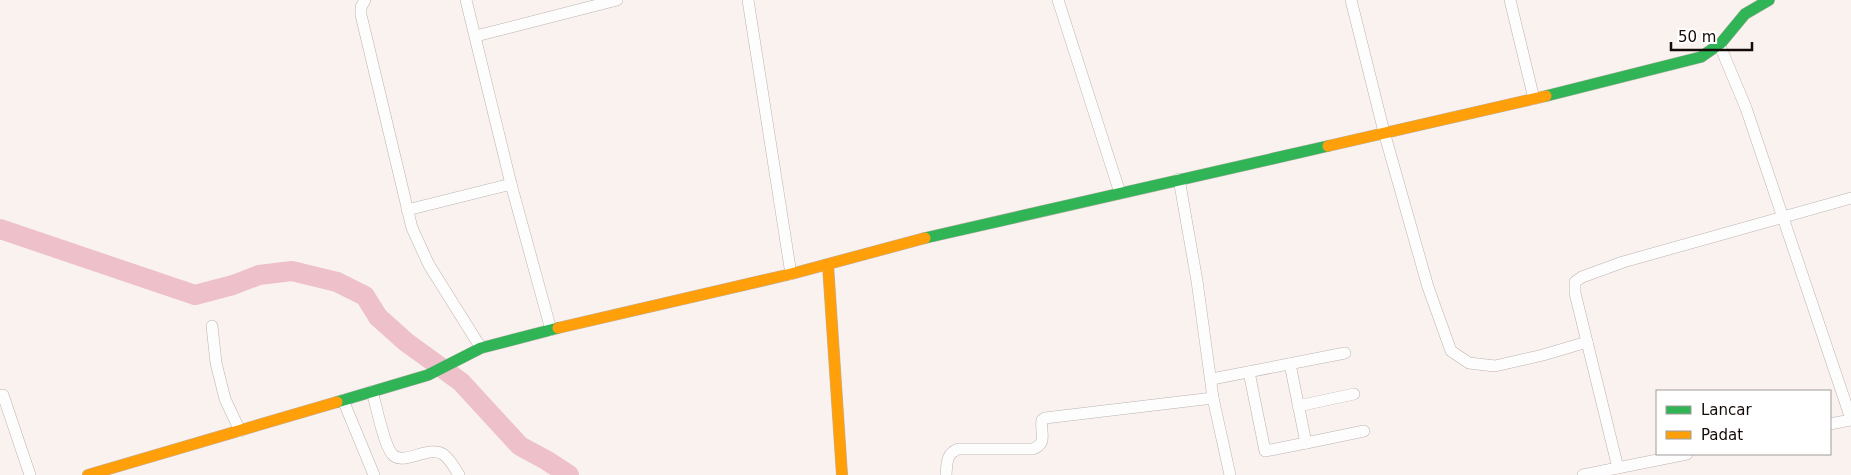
<svg xmlns="http://www.w3.org/2000/svg" width="1851" height="475" viewBox="0 0 1851 475" font-family="'DejaVu Sans',sans-serif">
<style>
.lines{fill:none;stroke-linecap:round;stroke-linejoin:round}
.river{stroke:#edc0ca;stroke-width:20}
.street-casing{stroke:#bcb3af;stroke-width:12}
.fast-casing{stroke:#bcb3af;stroke-width:12}
.slow-casing{stroke:#bcb3af;stroke-width:12}
.street{stroke:#fefdfd;stroke-width:11}
.fast{stroke:#30b455;stroke-width:11}
.slow{stroke:#ff9f0a;stroke-width:11}
</style>
<rect width="100%" height="100%" fill="#faf2ef"/>
<g class="lines">
<path class="river" d="M0 229 195 295 233 285 259 275 292 271 337 282 365 296 378 317 406 342 461 382 520 446 546 460 569 475"/>
<defs>
<g id="street">
<path d="M365 0 361 7V15L412 228 429 265 481 348"/>
<path d="M466 0 511 184 551 330"/>
<path d="M748 0 791 274"/>
<path d="M1058 0 1120 193"/>
<path d="M1351 0 1384 132 1428 287 1451 351 1469 363 1495 366 1543 355 1587 342"/>
<path d="M1510 0 1534 99"/>
<path d="M476 36 617 0"/>
<path d="M1720 46 1746 108 1851 419"/>
<path d="M1179 179 1197 281 1213 398 1230 475"/>
<path d="M407 210 511 184"/>
<path d="M212 326 216 363 225 399 240 431"/>
<path d="M1290 364 1306 443 1364 431"/>
<path d="M1249 372 1265 451 1306 443"/>
<path d="M1212 379 1345 353"/>
<path d="M372 391C376 405 384 445 392 454 403 467 427 445 443 454 450 459 454 467 459 475"/>
<path d="M3 395 30 475"/>
<path d="M343 400 374 475"/>
<path d="M1298 406 1354 394"/>
<path d="M1830 424 1851 420"/>
<path d="M1618 468 1575 293V282L1582 277 1623 262 1851 198"/>
<path d="M946 475C947 463 946 454 958 449H1033C1048 443 1040 433 1042 420L1045 418 1213 398"/>
<path d="M1583 475 1687 454"/>
</g>
<g id="fast">
<path d="M1546 96 1701 57 1721 43 1745 14 1769 0"/>
<path d="M925 238 1328 146"/>
<path d="M337 402 428 375 481 348 558 328"/>
</g>
<g id="slow">
<path d="M1328 146 1546 96"/>
<path d="M828 265 842 475"/>
<path d="M558 328 791 274 925 238"/>
<path d="M88 475 337 402"/>
</g>
</defs>
<use href="#street" class="street-casing"/>
<use href="#fast" class="fast-casing"/>
<use href="#slow" class="slow-casing"/>
<use href="#street" class="street"/>
<use href="#fast" class="fast"/>
<use href="#slow" class="slow"/>
</g>
<rect x="1656" y="390" width="175" height="65" fill="#ffffff" stroke="#a19d9b"/>
<rect x="1666" y="406" width="25" height="8" fill="#30b455" stroke="#a19d9b"/>
<text x="1701" y="415" font-size="15" fill="#140a06">Lancar</text>
<rect x="1666" y="431" width="25" height="8" fill="#ff9f0a" stroke="#a19d9b"/>
<text x="1701" y="440" font-size="15" fill="#140a06">Padat</text>
<path d="M1671 42v8h81v-8" fill="none" stroke="#140a06" stroke-width="2.5"/>
<text x="1678" y="42" font-size="15" fill="#140a06" stroke="#ffffff" stroke-width="4" paint-order="stroke">50 m</text>
</svg>
